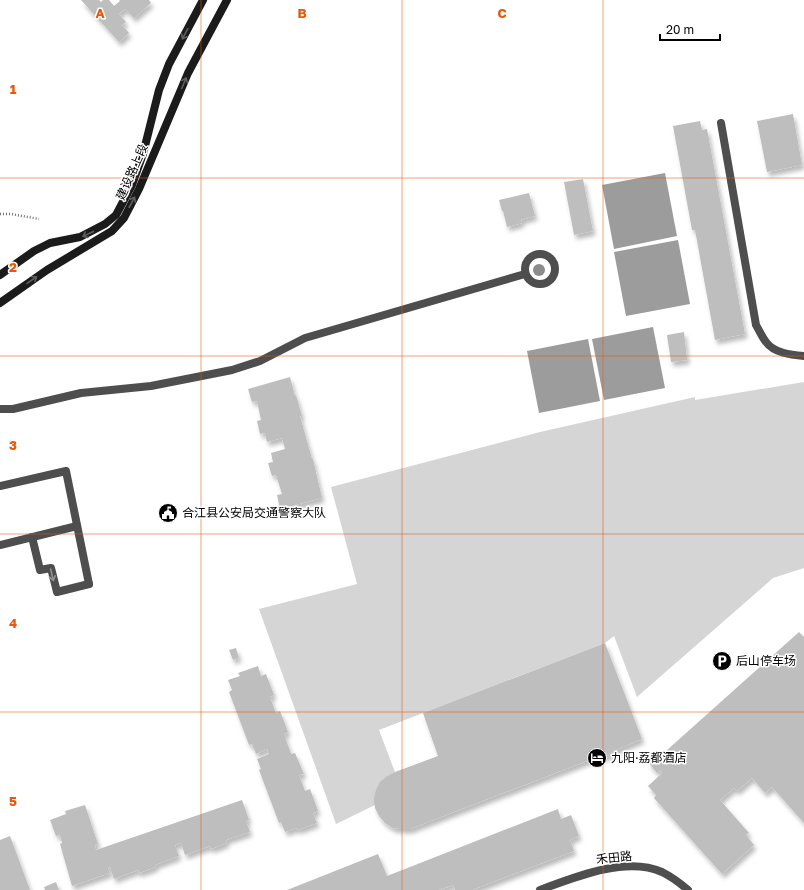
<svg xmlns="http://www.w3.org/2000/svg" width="804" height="890" viewBox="0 0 804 890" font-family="'Golos Text','Noto Sans SC',sans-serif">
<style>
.green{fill:#d5d5d5}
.water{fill:#9c9c9c}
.building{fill:#bebebe;filter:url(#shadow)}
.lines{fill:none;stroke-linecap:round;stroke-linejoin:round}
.path{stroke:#707070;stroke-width:2.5;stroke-dasharray:1 2;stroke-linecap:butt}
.service{stroke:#4e4e4e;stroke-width:8}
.minor{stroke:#4e4e4e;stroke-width:8}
.secondary{stroke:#1b1b1b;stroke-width:8}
.tree{fill:#8b8b8b}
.oneway{stroke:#5f5f5f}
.oneway2{stroke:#959595}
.grid{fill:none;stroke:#e8590c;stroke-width:1;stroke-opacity:0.55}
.labels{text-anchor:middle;stroke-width:3;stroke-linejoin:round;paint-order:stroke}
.street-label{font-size:12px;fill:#000;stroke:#fff}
.poi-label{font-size:12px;fill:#000;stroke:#fff;text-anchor:start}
.grid-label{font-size:13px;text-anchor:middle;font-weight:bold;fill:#e8590c;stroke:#fff;stroke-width:3;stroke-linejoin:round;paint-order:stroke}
</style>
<defs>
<filter id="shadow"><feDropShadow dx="2.5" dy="4.5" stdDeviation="2" flood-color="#0004"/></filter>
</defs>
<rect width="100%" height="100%" fill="#fff"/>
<path class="green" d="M804 382V568L773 578 637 697 614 636 605 643 379 730 395 772C377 781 379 788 375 805L336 824 259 609 357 584 331 487 540 432 695 397V400Z"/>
<g class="water">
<path d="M665 173 677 236 614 249 602 185Z"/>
<path d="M678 240 690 304 626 316 614 252Z"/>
<path d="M653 327 665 388 604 400 592 339Z"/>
<path d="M588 339 600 401 539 413 527 351Z"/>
</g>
<g class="building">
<path d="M81 0H99L101 2 103 0H109L114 6 120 1 119 0H149L151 3 134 18 125 9 119 14 126 22 122 25 129 33 119 42Z"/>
<path d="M793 114 802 165 767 172 757 121Z"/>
<path d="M700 121 702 130 707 129 745 334 715 340 695 230H692L673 126Z"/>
<path d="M583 179 593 231 574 235 564 182Z"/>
<path d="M529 193 535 216 521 220 522 223 507 227 503 211H502L499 200Z"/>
<path d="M684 332 687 360 671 362 667 335Z"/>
<path d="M290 377 295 396 296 395 302 416H300L312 459H313L322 498 280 509 277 495 282 494 276 475 272 476 268 463 273 462 271 453 285 449 282 438 267 442 265 433 260 434 257 421 261 420 257 401 252 402 248 389Z"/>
<path d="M799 632 804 637V823L772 787 765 793 752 778 737 791 734 788 720 800 749 833 746 835 754 845 722 874 654 798 656 795 648 786 662 773 660 770 657 773 648 762 660 752 666 758 669 754 666 751Z"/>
<path d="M605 643 642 739 616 750 617 752 593 761 592 759 410 829H401L393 828 385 823 379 816 375 808 374 799 376 790 380 782 387 776 395 772 438 756 423 713Z"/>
<path d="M236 648 239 658 233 660 229 650Z"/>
<path d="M258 666 261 676 266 674 274 695 270 697 276 713 280 711 288 732 284 734 291 754 295 753 304 774 299 775 305 791 310 789 318 811 313 813 317 823 298 830 297 828 285 832 281 822 279 823 259 770 261 769 257 759 269 754 267 749 256 754 252 744 249 745 229 692 232 690 228 680 240 676 238 673Z"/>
<path d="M242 800 249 820 246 821 250 832 226 840 227 843 211 849 210 846 185 855 181 843 175 845 179 856 155 865 156 867 139 873 138 870 114 879 110 867 108 868 110 873 72 886 60 844 62 843 60 835 56 836 50 820 66 814 65 811 85 805 98 844 95 845 96 850Z"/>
<path d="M558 809 561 819 571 815 579 836 570 840 574 851 472 890H455L453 885 439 890H287L378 854 387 876Z"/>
<path d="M10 836 30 890H0V840Z"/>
<path d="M56 882 59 890H45L44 887Z"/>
</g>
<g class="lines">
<path class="path" d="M0 214H11L39 219"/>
<g class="service">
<path d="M721 123 756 325C759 330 762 337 766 342 774 353 791 355 804 356"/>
<circle cx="540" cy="269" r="15"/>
<path d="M0 409H13L81 393 151 386 232 370 260 361 305 338 525 274"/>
<path d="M32 537 40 570 51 568 57 592 89 584"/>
<path d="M0 545 77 526"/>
</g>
<g class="minor">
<path d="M0 486 66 471 89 584"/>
<path d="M540 890C575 877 626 856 662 872 672 877 680 883 688 890"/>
</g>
<g class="secondary">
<path d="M0 275 34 251 50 243 80 237 105 224 116 215 132 185 143 154 159 90 169 64 203 0"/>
<path d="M0 303 47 270 112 231 124 218 139 189 188 73 227 0"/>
</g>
</g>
<circle class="tree" cx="539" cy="270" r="6"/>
<defs><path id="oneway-shaft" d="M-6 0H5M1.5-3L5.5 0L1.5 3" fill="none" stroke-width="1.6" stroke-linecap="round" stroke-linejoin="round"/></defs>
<g class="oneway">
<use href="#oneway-shaft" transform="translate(185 34) rotate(118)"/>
<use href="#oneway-shaft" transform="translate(184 83) rotate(-67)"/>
<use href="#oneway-shaft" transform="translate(132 202) rotate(-62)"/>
<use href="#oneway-shaft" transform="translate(88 234) rotate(155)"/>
<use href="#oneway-shaft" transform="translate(32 280) rotate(-35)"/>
</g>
<use class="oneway2" href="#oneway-shaft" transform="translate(52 575) rotate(77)"/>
<path class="grid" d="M201 0V890M402 0V890M603 0V890M0 178H804M0 356H804M0 534H804M0 712H804"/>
<defs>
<symbol id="civic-disc" viewBox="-11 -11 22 22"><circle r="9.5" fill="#000" stroke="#fff"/><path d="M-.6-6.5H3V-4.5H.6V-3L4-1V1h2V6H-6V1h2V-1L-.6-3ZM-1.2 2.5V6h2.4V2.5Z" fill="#fff"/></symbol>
<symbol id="parking-disc" viewBox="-11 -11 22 22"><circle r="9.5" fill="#000" stroke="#fff"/><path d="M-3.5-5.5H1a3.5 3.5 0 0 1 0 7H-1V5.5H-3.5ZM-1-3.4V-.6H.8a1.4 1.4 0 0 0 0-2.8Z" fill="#fff"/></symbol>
<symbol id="hotel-disc" viewBox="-11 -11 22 22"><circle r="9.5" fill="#000" stroke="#fff"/><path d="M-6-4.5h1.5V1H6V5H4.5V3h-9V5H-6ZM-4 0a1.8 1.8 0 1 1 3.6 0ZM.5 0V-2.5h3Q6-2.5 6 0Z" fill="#fff"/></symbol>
</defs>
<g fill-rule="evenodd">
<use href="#civic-disc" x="157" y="502" width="22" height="22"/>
<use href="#parking-disc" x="711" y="650" width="22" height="22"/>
<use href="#hotel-disc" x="586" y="747" width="22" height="22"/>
</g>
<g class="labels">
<g class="street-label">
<text transform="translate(132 172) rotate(-66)" y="4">建设路上段</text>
<text transform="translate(614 858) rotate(-6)" y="4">禾田路</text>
</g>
<g class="poi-label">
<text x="182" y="517">合江县公安局交通警察大队</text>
<text x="736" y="665">后山停车场</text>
<text x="611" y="762">九阳·荔都酒店</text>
</g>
</g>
<g class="grid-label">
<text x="100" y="18">A</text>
<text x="302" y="18">B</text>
<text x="502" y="18">C</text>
<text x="13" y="94">1</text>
<text x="13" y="272">2</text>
<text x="13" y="450">3</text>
<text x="13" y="628">4</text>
<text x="13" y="806">5</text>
</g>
<path d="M660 34v6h60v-6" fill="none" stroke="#000000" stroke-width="2"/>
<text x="666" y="34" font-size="12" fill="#000000" stroke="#ffffff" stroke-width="3" paint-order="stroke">20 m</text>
</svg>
